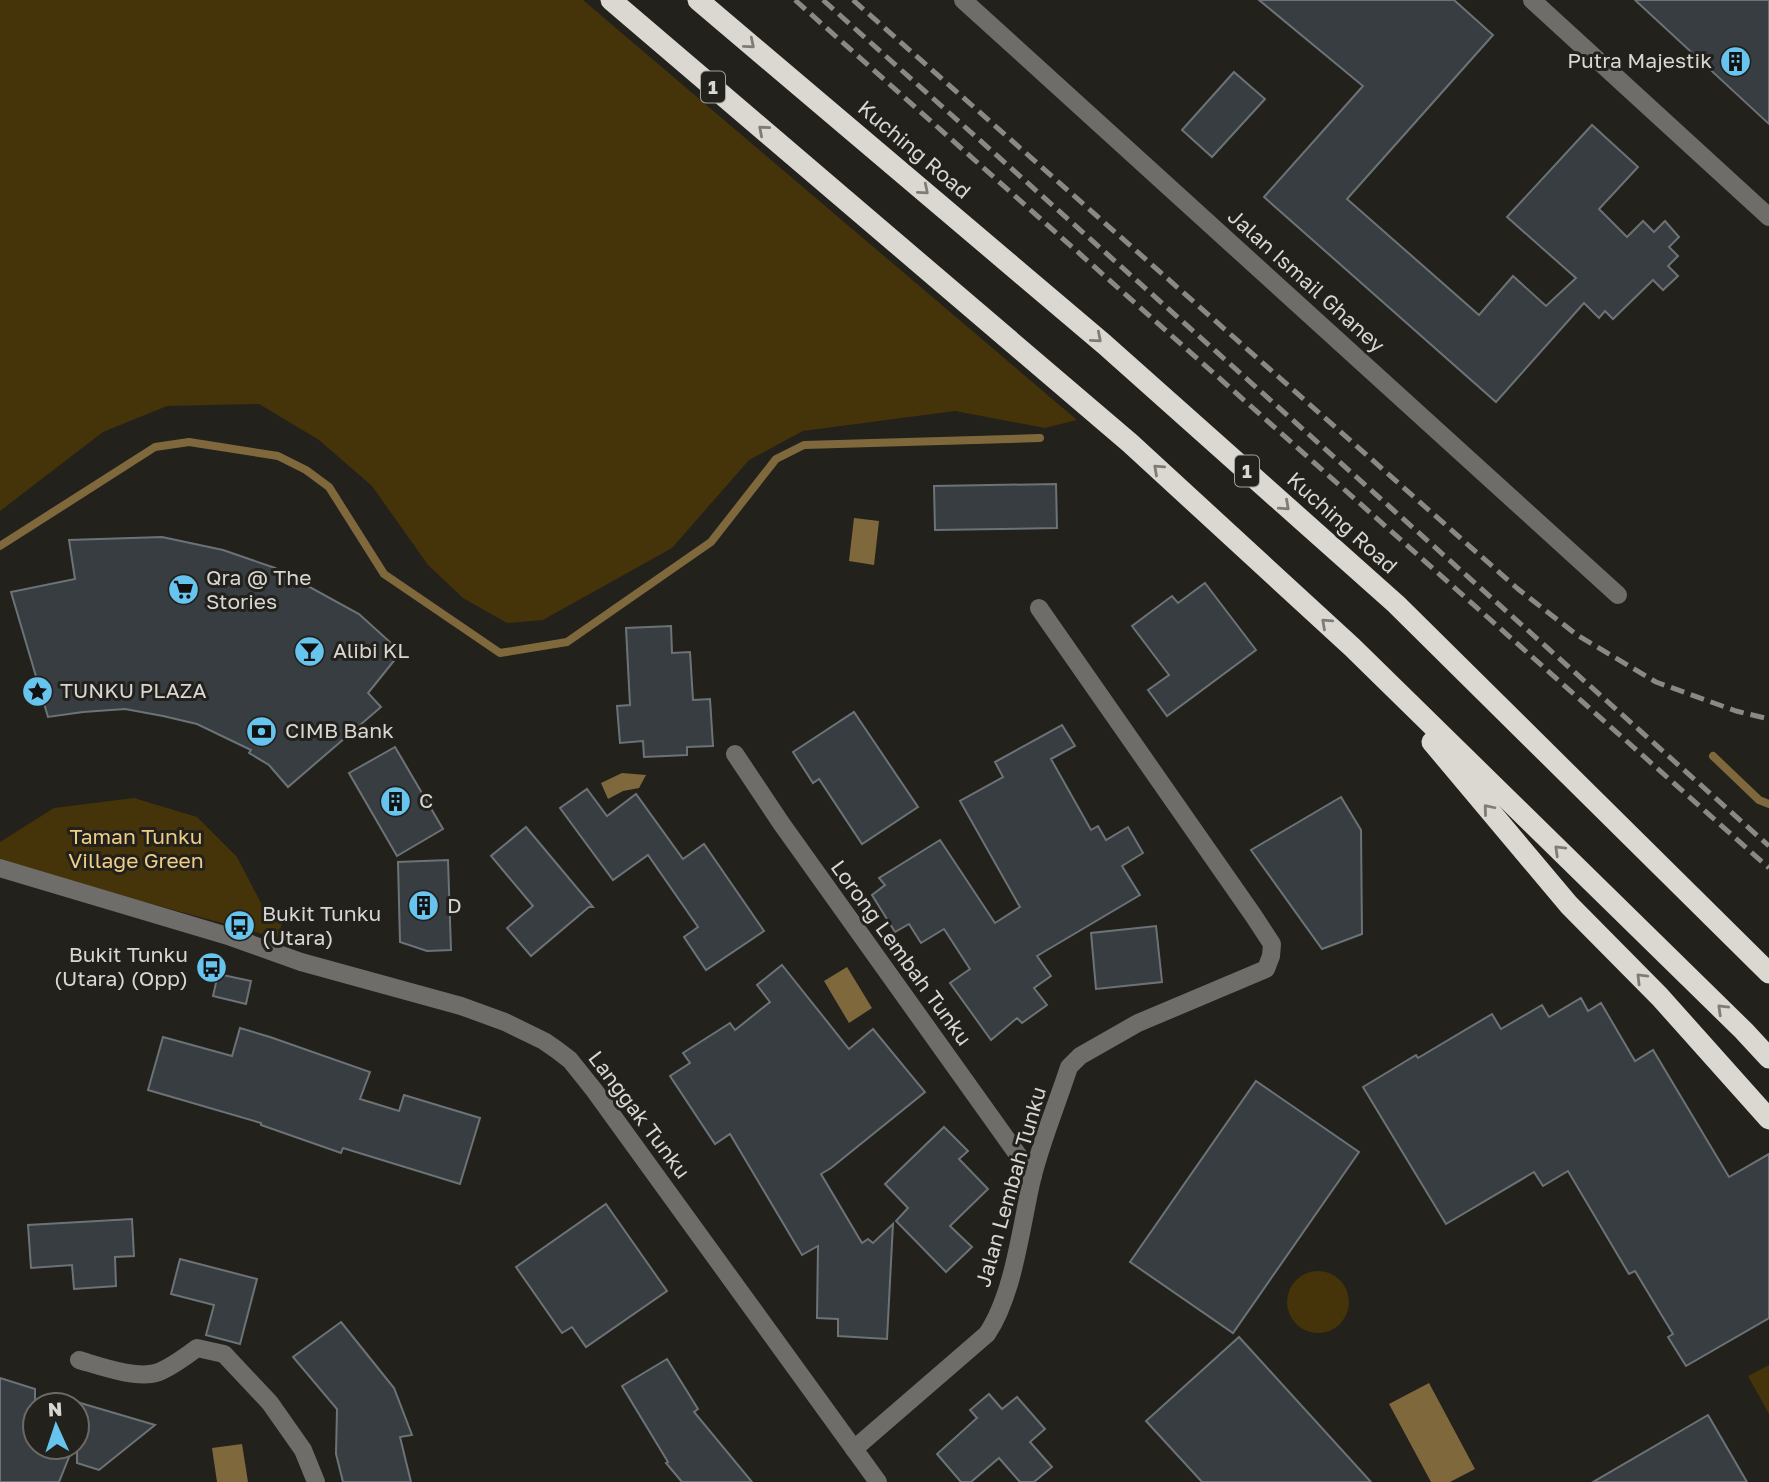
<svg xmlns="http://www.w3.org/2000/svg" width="1769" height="1482" viewBox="0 0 1769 1482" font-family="'Golos Text',sans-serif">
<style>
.green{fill:#453309}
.water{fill:#7f693c}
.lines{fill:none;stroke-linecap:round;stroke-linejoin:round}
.stream{stroke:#7f693c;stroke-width:8}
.building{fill:#373d40;stroke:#6c7376;stroke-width:2}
.minor{stroke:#6e6d6a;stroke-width:18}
.highway{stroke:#dbd8d1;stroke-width:21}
.rail{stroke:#8a8984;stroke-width:5;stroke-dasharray:14 7;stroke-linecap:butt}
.oneway{stroke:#7f7c76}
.labels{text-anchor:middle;stroke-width:6;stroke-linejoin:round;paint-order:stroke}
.shield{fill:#23211c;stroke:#a2a09c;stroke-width:2}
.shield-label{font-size:19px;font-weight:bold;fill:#d8d7d3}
.poi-label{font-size:21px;fill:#d8d7d3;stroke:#23211c;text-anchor:start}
.street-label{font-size:21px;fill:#d8d7d3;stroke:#23211c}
.park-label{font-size:21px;fill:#f0cd85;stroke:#23211c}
</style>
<rect width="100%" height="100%" fill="#23211c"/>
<g class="green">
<path d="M0 0H583L1077 420 1045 428 955 411 803 431 749 460 672 548 543 620 507 623 463 598 428 565 372 486 319 440 259 404 167 406 103 432 0 511Z"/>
<path d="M134 798 197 817 237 857 263 907 283 921 277 938 0 863V842L54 808Z"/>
<circle cx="1318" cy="1302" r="31"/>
<path d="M1769 1365V1414L1748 1376Z"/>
</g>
<g class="water">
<path d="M854 518 879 521 874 565 849 561Z"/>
<path d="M622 773 646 775 639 788 623 791 608 799 601 783Z"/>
<path d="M847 967 872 1008 849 1023 824 981Z"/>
<path d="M1429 1383 1475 1469 1450 1482H1431L1389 1404Z"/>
<path d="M242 1444 248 1482H217L212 1448Z"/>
</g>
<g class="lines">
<g class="stream">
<path d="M0 546 155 447 189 442 278 456 306 470 329 487 384 574 500 653 567 642 711 542 776 459 804 445 1040 438"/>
<path d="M1713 756 1759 800 1769 804"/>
</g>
</g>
<g class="building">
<path d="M1259 0H1454L1493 35 1347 199 1479 315 1513 276 1546 306 1576 278 1507 217 1592 125 1638 167 1599 209 1627 237 1643 221 1654 232 1665 221 1679 237 1669 247 1678 256 1668 266 1678 276 1663 290 1653 280 1613 319 1605 311 1599 318 1584 303 1496 402 1264 197 1363 86Z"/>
<path d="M1635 0H1769V124Z"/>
<path d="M1234 72 1265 99 1212 157 1182 130Z"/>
<path d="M1056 484 1057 528 935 530 934 486Z"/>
<path d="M162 537 223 550 275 568 359 614 401 652 368 693 381 707 288 787 269 765 249 753 251 750 197 724 163 716 125 709 83 712 48 717 11 592 75 579 69 540Z"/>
<path d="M1205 583 1256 650 1167 716 1148 690 1169 675 1132 626 1172 596 1178 603Z"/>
<path d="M671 626 672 653 690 652 693 700 710 699 713 746 687 747V755L644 757 643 741 620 743 617 706 630 705 626 628Z"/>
<path d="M854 712 918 807 862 844 819 779 813 783 793 752Z"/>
<path d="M1062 725 1075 746 1051 759 1091 830 1098 826 1106 840 1128 827 1143 853 1122 866 1140 895 1037 956 1051 976 1034 988 1047 1005 1022 1023 1017 1018 991 1040 950 983 970 969 944 929 921 943 909 924 895 932 872 895 885 885 879 878 940 840 995 923 1020 907 960 801 1003 777 995 762Z"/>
<path d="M395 747 443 829 397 856 349 773Z"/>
<path d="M587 789 607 816 636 794 683 859 704 844 764 931 706 970 684 937 698 927 648 855 613 880 560 808Z"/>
<path d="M1341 797 1361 830 1362 934 1322 949 1251 850Z"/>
<path d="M526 827 593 907H589L531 956 507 928 533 906 491 856Z"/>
<path d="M448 860 451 950 427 951 400 942 398 862Z"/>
<path d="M1156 926 1162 982 1096 989 1091 933Z"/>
<path d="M782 965 849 1049 873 1029 925 1092 831 1168 821 1174 862 1243 868 1239 873 1243 893 1224 887 1339 838 1336V1319L817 1318 818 1246 802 1255 730 1134 715 1144 670 1076 690 1063 683 1053 730 1023 735 1030 770 1002 757 985Z"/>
<path d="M218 974 251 981 246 1004 213 996Z"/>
<path d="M1581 998 1588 1011 1601 1003 1635 1061 1653 1050 1729 1177 1769 1154V1318L1686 1366 1668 1337 1673 1334 1635 1271 1629 1274 1568 1171 1543 1186 1534 1172 1446 1224 1363 1087 1416 1055 1418 1058 1492 1014 1501 1029 1542 1005 1549 1017Z"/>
<path d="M240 1028 270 1037 370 1072 360 1099 399 1111 404 1095 480 1118 460 1184 343 1148 341 1153 261 1125V1123L148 1090 163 1037 232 1056Z"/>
<path d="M1256 1081 1359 1152 1233 1333 1130 1262Z"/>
<path d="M944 1127 968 1151 959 1159 988 1189 950 1226 972 1247 946 1272 896 1221 908 1208 885 1184Z"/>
<path d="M606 1204 667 1291 586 1347 572 1327 562 1333 516 1267Z"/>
<path d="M132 1219 134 1256 115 1257 116 1286 74 1289 72 1265 31 1268 28 1225Z"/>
<path d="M180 1259 257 1279 240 1344 206 1335 214 1305 171 1294Z"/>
<path d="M341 1322 394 1388 412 1435 400 1437 411 1482H343L336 1454 337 1409 293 1357Z"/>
<path d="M1239 1337 1371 1482H1202L1146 1421Z"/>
<path d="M667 1359 698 1409 694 1412 752 1482H682L666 1463 668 1462 622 1386Z"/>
<path d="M0 1378 35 1389V1447H73L59 1482H0Z"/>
<path d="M989 1394 1002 1409 1017 1397 1045 1429 1030 1442 1052 1467 1034 1482H1020L999 1458 971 1482H961L937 1454 977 1418 970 1410Z"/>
<path d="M77 1402 155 1425 99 1470 77 1463Z"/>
<path d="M1708 1415 1747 1482H1593Z"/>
</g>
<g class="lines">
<g class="minor">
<path d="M963 0 1618 595"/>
<path d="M1532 0 1769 217"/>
<path d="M735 754 781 823 1033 1176"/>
<path d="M0 868 231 937 301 962 461 1006 505 1022 544 1041 557 1050 570 1060 594 1090 878 1482"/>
<path d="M79 1360C100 1366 138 1380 159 1372 173 1366 185 1357 197 1348L224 1354 270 1403 303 1450 316 1482"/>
<path d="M854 1449 987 1334C1014 1294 1021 1226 1032 1179 1041 1142 1057 1104 1069 1067L1080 1056 1138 1023 1266 969 1271 956 1272 944 1253 915 1039 608"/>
</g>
<g class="highway">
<path d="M611 0 1130 443 1352 647 1744 1031 1769 1058"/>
<path d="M698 0 1104 344 1396 604 1769 973"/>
<path d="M1432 742 1569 905 1660 997 1769 1119"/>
</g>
<g class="rail">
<path d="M795 0 1769 868"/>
<path d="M823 0 1769 846"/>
<path d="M853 0 1518 589 1577 635 1656 682 1736 711 1769 719"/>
</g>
</g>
<defs><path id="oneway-chevron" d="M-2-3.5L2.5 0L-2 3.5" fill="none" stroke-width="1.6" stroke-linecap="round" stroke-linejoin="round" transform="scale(1.75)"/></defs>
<g class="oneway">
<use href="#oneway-chevron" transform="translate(750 44) rotate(40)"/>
<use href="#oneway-chevron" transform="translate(763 130) rotate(-139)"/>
<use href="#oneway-chevron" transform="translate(924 190) rotate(40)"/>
<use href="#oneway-chevron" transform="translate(1097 338) rotate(41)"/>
<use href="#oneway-chevron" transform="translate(1158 469) rotate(-138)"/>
<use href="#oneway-chevron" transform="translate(1285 506) rotate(42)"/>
<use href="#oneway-chevron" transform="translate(1326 623) rotate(-138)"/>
<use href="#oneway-chevron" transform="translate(1488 809) rotate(-130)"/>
<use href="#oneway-chevron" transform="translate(1559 850) rotate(-136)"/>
<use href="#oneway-chevron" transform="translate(1641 978) rotate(-135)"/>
<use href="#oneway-chevron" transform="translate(1722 1009) rotate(-136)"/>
</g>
<defs>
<symbol id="building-disc" viewBox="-11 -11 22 22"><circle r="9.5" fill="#67c4ef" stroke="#23211c"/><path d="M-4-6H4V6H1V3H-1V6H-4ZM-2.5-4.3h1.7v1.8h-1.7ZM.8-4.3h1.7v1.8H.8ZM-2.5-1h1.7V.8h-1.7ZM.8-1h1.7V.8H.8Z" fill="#111"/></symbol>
<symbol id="supermarket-disc" viewBox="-11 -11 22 22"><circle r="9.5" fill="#67c4ef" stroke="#23211c"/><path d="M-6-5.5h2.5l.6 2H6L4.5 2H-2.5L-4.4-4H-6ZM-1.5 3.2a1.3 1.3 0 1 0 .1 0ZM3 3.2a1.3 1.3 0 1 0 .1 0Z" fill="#111"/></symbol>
<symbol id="bar-disc" viewBox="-11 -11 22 22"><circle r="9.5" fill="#67c4ef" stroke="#23211c"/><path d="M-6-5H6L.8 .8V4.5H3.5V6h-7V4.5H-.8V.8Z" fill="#111"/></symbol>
<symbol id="sight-disc" viewBox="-11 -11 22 22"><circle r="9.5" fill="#67c4ef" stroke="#23211c"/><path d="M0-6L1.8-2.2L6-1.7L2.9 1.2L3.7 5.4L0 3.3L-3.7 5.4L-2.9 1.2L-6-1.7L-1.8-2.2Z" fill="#111"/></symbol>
<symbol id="bank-disc" viewBox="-11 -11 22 22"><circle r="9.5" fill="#67c4ef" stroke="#23211c"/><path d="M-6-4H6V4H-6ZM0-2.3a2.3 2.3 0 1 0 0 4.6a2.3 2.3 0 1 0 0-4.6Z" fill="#111"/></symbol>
<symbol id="bus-disc" viewBox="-11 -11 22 22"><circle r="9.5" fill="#67c4ef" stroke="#23211c"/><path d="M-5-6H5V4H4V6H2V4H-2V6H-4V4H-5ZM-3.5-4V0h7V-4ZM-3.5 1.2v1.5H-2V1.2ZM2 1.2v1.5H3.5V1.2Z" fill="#111"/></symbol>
</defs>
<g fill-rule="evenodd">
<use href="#building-disc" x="1718" y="44" width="35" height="35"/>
<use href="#supermarket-disc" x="166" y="572" width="35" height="35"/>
<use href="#bar-disc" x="292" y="634" width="35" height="35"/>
<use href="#sight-disc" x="20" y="674" width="35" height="35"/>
<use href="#bank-disc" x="244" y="714" width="35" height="35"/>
<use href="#building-disc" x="378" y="784" width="35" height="35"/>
<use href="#building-disc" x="406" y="888" width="35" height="35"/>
<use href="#bus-disc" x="222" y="908" width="35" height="35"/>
<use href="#bus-disc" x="194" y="950" width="35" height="35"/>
</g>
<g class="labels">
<g class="shield">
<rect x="701" y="71.5" width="24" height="31" rx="5"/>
<rect x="1235" y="455.5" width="24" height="31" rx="5"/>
</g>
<g class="shield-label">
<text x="713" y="94">1</text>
<text x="1247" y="478">1</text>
</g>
<g class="poi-label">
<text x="1712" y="68" text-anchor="end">Putra Majestik</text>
<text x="206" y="585">Qra @ The<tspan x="206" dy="24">Stories</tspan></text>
<text x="333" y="658">Alibi KL</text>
<text x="60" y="698">TUNKU PLAZA</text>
<text x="285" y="738">CIMB Bank</text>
<text x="419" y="808">C</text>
<text x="447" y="913">D</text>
<text x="262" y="921">Bukit Tunku<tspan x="262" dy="24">(Utara)</tspan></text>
<text x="188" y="962" text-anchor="end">Bukit Tunku<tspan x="188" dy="24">(Utara) (Opp)</tspan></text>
</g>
<g class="street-label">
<text transform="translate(914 150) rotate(40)" y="7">Kuching Road</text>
<text transform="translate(1306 281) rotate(42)" y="7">Jalan Ismail Ghaney</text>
<text transform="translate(1342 523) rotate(42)" y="7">Kuching Road</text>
<text transform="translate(901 953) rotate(54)" y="7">Lorong Lembah Tunku</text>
<text transform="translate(639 1115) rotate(53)" y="7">Langgak Tunku</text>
<text transform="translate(1011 1187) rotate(-74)" y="7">Jalan Lembah Tunku</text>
</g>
<g class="park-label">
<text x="136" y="844">Taman Tunku<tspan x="136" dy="24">Village Green</tspan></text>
</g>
</g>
<g transform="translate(56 1426) rotate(357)"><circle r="33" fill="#23211c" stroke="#6b6a65" stroke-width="2"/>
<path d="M0-5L12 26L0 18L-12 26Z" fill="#67c4ef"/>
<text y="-10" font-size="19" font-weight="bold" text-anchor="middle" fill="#d8d7d3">N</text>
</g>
</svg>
